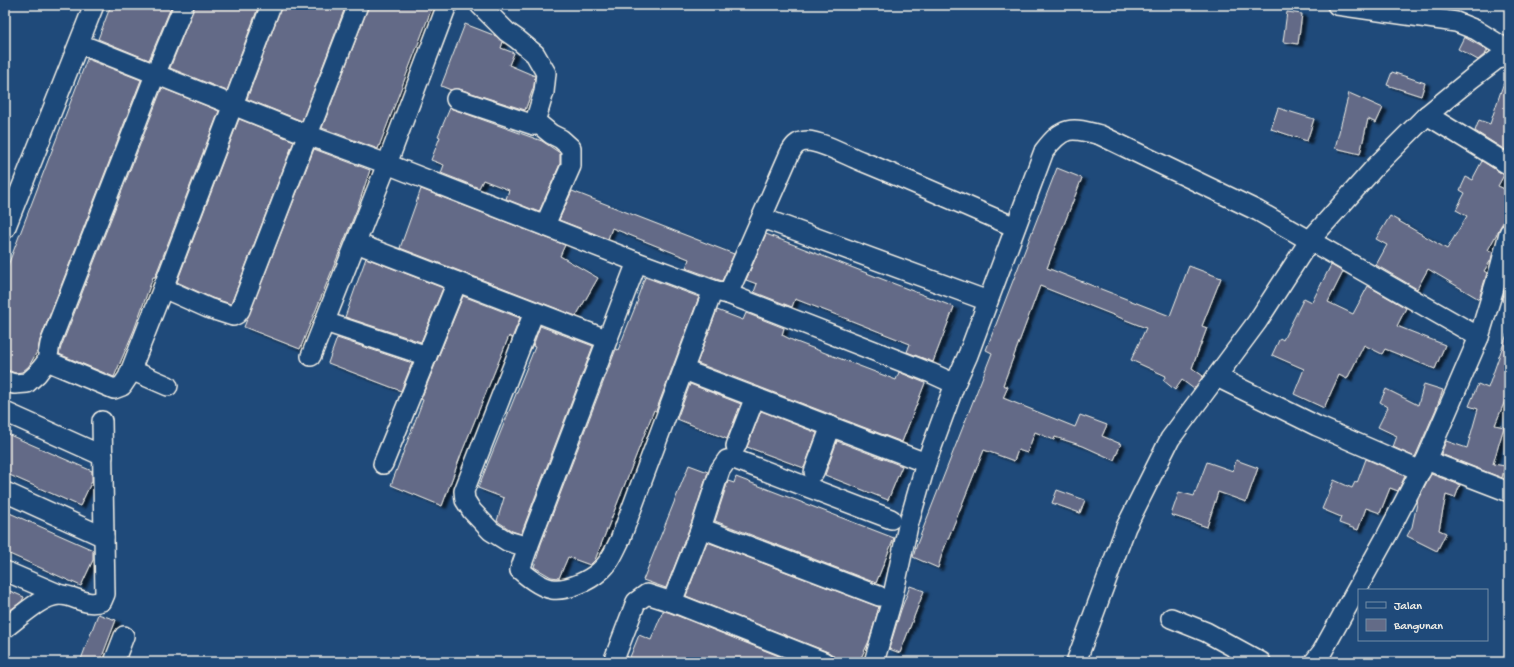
<svg xmlns="http://www.w3.org/2000/svg" width="1514" height="667" viewBox="0 0 1514 667" font-family="'Gochi Hand',sans-serif">
<style>
.building{fill:#636b87;stroke:#f4f1e8;filter:url(#shadow)}
.lines{fill:none;stroke-linecap:round;stroke-linejoin:round}
.minor-casing{stroke:#f4f1e8;stroke-width:22}
.minor{stroke:#1f4a7a;stroke-width:19}
</style>
<defs>
<filter id="shadow"><feDropShadow dx="4.5" dy="2.5" stdDeviation="1" flood-color="#0009"/></filter>
</defs>
<rect width="100%" height="100%" fill="#1f4a7a"/>
<filter id="ink" filterUnits="userSpaceOnUse"><feTurbulence type="fractalNoise" baseFrequency=".025" numOctaves="2"/><feDisplacementMap in="SourceGraphic" scale="8" xChannelSelector="R" yChannelSelector="G"/><feConvolveMatrix kernelMatrix="1 2 1 2 8 2 1 2 1" color-interpolation-filters="sRGB"/></filter>
<g filter="url(#ink)">
<g class="building">
<path d="M111 5H172L149 60 98 39Z"/>
<path d="M195 5H259L227 91 170 68Z"/>
<path d="M282 5H346L302 121 247 99Z"/>
<path d="M369 5H433L378 149 322 128Z"/>
<path d="M1287 12 1302 14 1298 44 1283 42Z"/>
<path d="M465 24 496 36 503 42 501 48 514 53 509 65 535 76 534 86 525 110 459 89 451 90 441 86Z"/>
<path d="M1464 37 1488 50 1485 54 1478 60 1458 49Z"/>
<path d="M87 59 141 80 40 340 38 350 29 366 22 372 15 373 5 369V273Z"/>
<path d="M1392 72 1425 83 1421 96 1387 85Z"/>
<path d="M1506 76 1509 77V140L1505 150 1475 131 1479 120 1490 124Z"/>
<path d="M162 88 219 111 155 277H153L134 330 114 377 59 354 61 347Z"/>
<path d="M1349 93 1383 108 1376 123 1368 119 1360 154 1335 148Z"/>
<path d="M450 108 542 141 560 153V164L539 212 506 199 509 190 483 180 479 188 441 173 444 165 431 160 440 137 438 136Z"/>
<path d="M1278 108 1314 119 1307 141 1271 129Z"/>
<path d="M239 119 294 141 231 304 212 298 177 282Z"/>
<path d="M314 149 370 170 357 209 300 349 244 327Z"/>
<path d="M1482 161 1504 175 1498 186 1509 191V211L1488 250 1493 252 1491 260 1484 271 1487 273 1479 299 1428 269 1417 289 1376 265 1387 245 1376 239 1390 216 1447 249 1467 216 1456 210 1465 193 1460 190 1466 177 1472 180Z"/>
<path d="M1057 168 1082 178 1047 268 1170 316 1189 266 1221 278 1202 326 1207 328 1192 368 1203 376 1194 389 1182 380 1175 390 1163 380 1166 376 1131 360 1146 328 1040 286 1003 385 1008 387 1003 398 1075 427 1080 415 1107 425 1102 436 1121 444 1114 460 1083 446 1055 437 1054 440 1035 432 1027 453 1018 450 1014 461 984 450 942 554 938 568 913 557 917 544 992 353 986 350Z"/>
<path d="M421 189 565 245 560 256 598 278 576 316 400 248Z"/>
<path d="M572 191 734 254 722 281 686 268 689 259 612 228 608 239 559 220Z"/>
<path d="M766 234 954 307 933 362 907 352 910 344 847 319 795 299 792 307 754 292 757 284 746 280Z"/>
<path d="M366 258 443 288 421 342 345 317Z"/>
<path d="M1331 265 1343 272 1328 302 1353 314 1368 286 1406 308 1397 326 1445 345 1435 369 1385 349 1382 354 1364 345 1347 379 1339 375 1324 408 1294 394 1304 369 1272 355 1280 338 1283 340 1304 298 1312 302Z"/>
<path d="M645 277 699 297 656 411 654 410 595 560 590 565 568 557 559 578 551 577 534 567 541 544 616 349 618 350 638 300 637 299Z"/>
<path d="M1506 287H1509V303L1502 301Z"/>
<path d="M463 296 520 318 512 338 509 336 462 452 442 506 391 485 423 400 421 399Z"/>
<path d="M717 310 743 320 746 313 784 328 782 335 794 341 896 380 899 372 925 383 902 442 697 363Z"/>
<path d="M540 326 593 346 521 534 512 531 497 521 504 498 478 488 535 347 533 346Z"/>
<path d="M1507 334 1509 335V391L1495 425 1504 427 1493 464 1505 466 1502 478 1441 454 1446 441 1467 448 1478 409 1469 406 1478 384 1488 388Z"/>
<path d="M337 338 412 363 401 391 328 363Z"/>
<path d="M690 384 741 404 727 439 677 419Z"/>
<path d="M1424 384 1443 390 1436 409 1415 457 1393 447 1397 436 1378 427 1388 407 1380 402 1386 389 1418 405Z"/>
<path d="M761 411 817 433 804 468 747 447Z"/>
<path d="M5 433 92 471V481L80 506 5 473Z"/>
<path d="M837 441 902 466 888 500 825 475Z"/>
<path d="M1366 459 1405 476 1398 491 1390 488 1380 513 1366 508 1358 530 1339 523 1341 517 1322 509 1334 480 1352 488 1355 482 1357 483Z"/>
<path d="M1236 460 1258 468 1246 502 1218 492 1207 527 1171 515 1179 492 1194 496 1207 462 1233 471Z"/>
<path d="M689 465 708 472 691 524 666 588 643 580Z"/>
<path d="M1431 474 1460 485 1455 498 1446 495 1439 530 1446 533 1437 551 1407 536 1412 527 1418 499Z"/>
<path d="M736 477 894 538 876 583 715 521 728 481 734 483Z"/>
<path d="M1057 490 1085 500 1080 513 1052 503Z"/>
<path d="M5 511 93 550V560L81 586 5 552Z"/>
<path d="M707 542 879 607 869 641 859 662H835L833 655 828 652 686 596Z"/>
<path d="M910 586 924 591 900 653 889 649 901 610Z"/>
<path d="M5 589 24 597 22 601 9 611 5 609Z"/>
<path d="M663 611 668 612 794 662H628L639 635 651 640Z"/>
<path d="M98 614 116 620 100 662H80Z"/>
</g>
<g class="lines">
<defs>
<g id="minor">
<path d="M480 5 507 32 517 39 535 54 546 73 544 92 534 125H540L551 134 561 139 571 148V166L545 225"/>
<path d="M1337 5 1456 22 1476 30 1508 50"/>
<path d="M80 44 308 135 387 164 637 262 713 290 728 294 931 373 955 384 968 355 1044 151C1063 126 1071 127 1100 135L1258 211 1479 337 1426 460 1387 535 1322 652 1314 662"/>
<path d="M456 99 534 125"/>
<path d="M1427 115 1509 165"/>
<path d="M762 218 988 301"/>
<path d="M5 229 94 5"/>
<path d="M356 243 606 339"/>
<path d="M163 288 208 308 233 316 237 314 240 310 358 5"/>
<path d="M728 294 789 155C793 147 797 141 807 141 823 142 846 155 861 161 913 182 964 205 1015 227"/>
<path d="M534 312 464 491 465 500 472 511 491 531 507 541 528 547 637 262"/>
<path d="M325 322 427 356"/>
<path d="M1479 337 1500 268 1509 233"/>
<path d="M311 356 387 164 447 5"/>
<path d="M47 361 114 389 122 386 128 377 163 288 271 5"/>
<path d="M131 370 168 386"/>
<path d="M684 370 926 463"/>
<path d="M1217 377 1317 426 1421 471"/>
<path d="M5 381 14 384 27 383 37 374 47 361 50 344 155 75 184 5"/>
<path d="M5 412 103 456"/>
<path d="M736 446 755 397"/>
<path d="M1426 460 1509 492"/>
<path d="M383 464 457 282"/>
<path d="M814 472 831 426"/>
<path d="M5 492 104 537"/>
<path d="M701 528 879 596"/>
<path d="M528 547 520 570C529 578 540 587 552 589 567 591 589 581 600 571 610 563 615 550 620 540L713 290"/>
<path d="M5 571 61 595"/>
<path d="M672 602 701 528 720 470 727 460 734 459 891 519"/>
<path d="M1171 618 1206 632 1261 662"/>
<path d="M5 628C19 618 42 595 60 595 75 595 85 607 102 601L105 594 102 421"/>
<path d="M114 662 124 636"/>
<path d="M613 662 636 602 647 594 672 602 824 662"/>
<path d="M874 662 892 600 908 526 926 463 955 384"/>
<path d="M1076 662 1126 527 1170 439 1257 322 1310 240 1376 166 1427 115 1471 79 1509 50"/>
</g>
</defs>
<use href="#minor" class="minor-casing"/>
<use href="#minor" class="minor"/>
</g>
</g>
<rect width="1514" height="667" fill="none" stroke="#1f4a7a" stroke-width="20"/>
<rect x="10" y="10" width="1494" height="647" fill="none" stroke="#f4f1e8" stroke-width="1.5" filter="url(#ink)"/>
<rect x="1358" y="589" width="130" height="52" fill="#1f4a7a" stroke="#748da6"/>
<rect x="1366" y="602" width="20" height="6" fill="#1f4a7a" stroke="#748da6"/>
<text x="1394" y="609" font-size="12" fill="#f4f1e8">Jalan</text>
<rect x="1366" y="619" width="20" height="12" fill="#636b87" stroke="#748da6"/>
<text x="1394" y="629" font-size="12" fill="#f4f1e8">Bangunan</text>
</svg>
